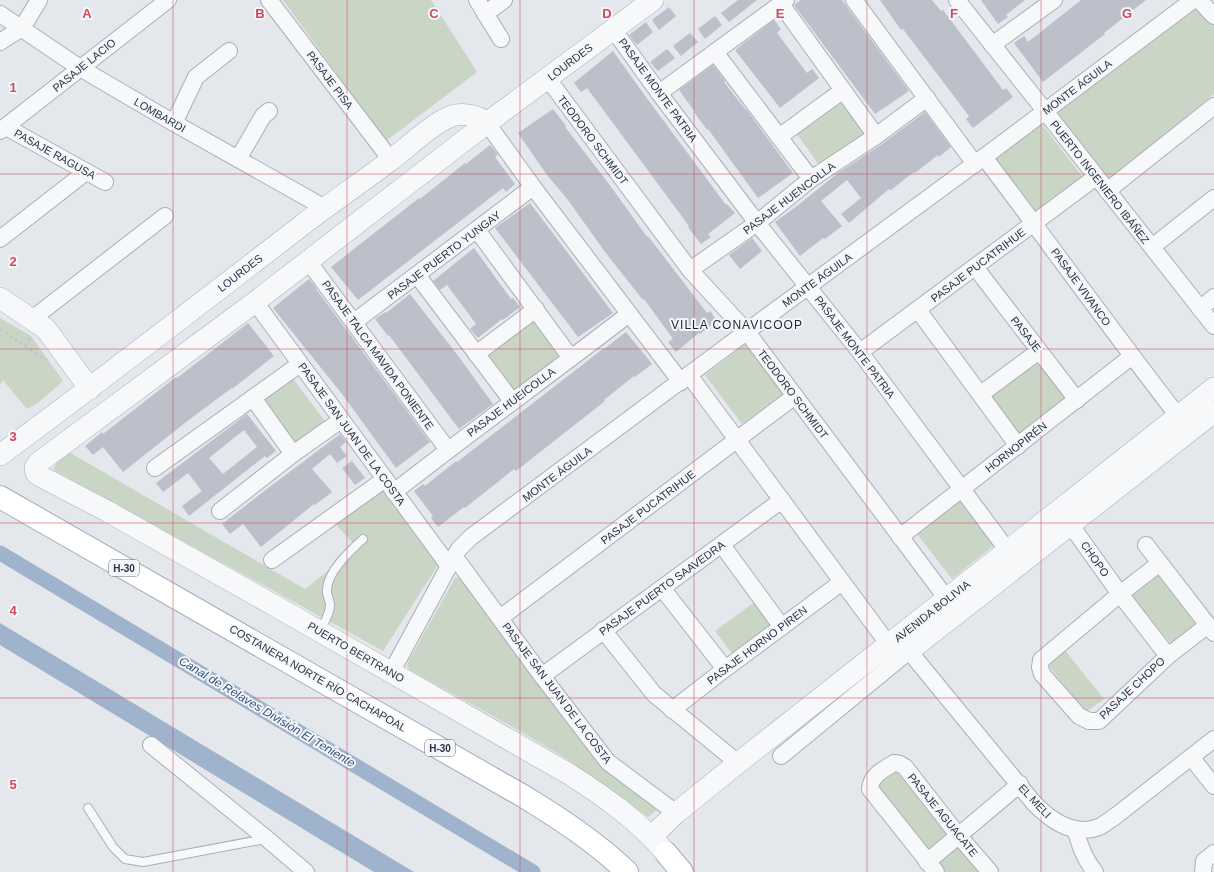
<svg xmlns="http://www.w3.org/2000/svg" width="1214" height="872" viewBox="0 0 1214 872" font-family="Helvetica,sans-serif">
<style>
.green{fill:#c9d6c5}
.water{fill:#9fb4cc}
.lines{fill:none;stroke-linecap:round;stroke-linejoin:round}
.canal{stroke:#9fb4cc;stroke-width:15}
.building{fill:#bbc0ca;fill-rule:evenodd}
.service-casing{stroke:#a9aeb7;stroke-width:10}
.minor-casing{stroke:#a9aeb7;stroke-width:18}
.tertiary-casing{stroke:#a9aeb7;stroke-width:22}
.primary-casing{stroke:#a3abb8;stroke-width:24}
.path{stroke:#c2c5cb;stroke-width:2.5;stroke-dasharray:3 3;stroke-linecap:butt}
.service{stroke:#f7f8fa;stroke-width:8}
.minor{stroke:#f7f8fa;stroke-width:16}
.tertiary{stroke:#f7f8fa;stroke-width:21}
.primary{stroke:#fff;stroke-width:22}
.grid{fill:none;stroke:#d1495b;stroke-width:1;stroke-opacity:0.55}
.labels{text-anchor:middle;stroke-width:4;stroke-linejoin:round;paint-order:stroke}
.shield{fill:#f4f6f9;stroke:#676e7b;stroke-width:1}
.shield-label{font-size:10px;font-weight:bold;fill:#2b3445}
.street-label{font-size:11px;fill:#2b3445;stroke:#f4f6f9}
.neighbourhood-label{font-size:12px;letter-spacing:1px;fill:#1d2536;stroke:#f4f6f9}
.water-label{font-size:12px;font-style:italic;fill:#34527a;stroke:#f4f6f9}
.grid-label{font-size:13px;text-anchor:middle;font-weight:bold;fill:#d1495b;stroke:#f4f6f9;stroke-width:4;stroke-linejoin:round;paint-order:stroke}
</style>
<rect width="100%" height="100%" fill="#e4e7ec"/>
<g class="green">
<path d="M283 0H431L477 72 386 141Z"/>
<path d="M1195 4 1214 24V94L1106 182 1052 114Z"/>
<path d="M839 97 868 136 822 169 794 130Z"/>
<path d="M1041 123 1085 180 1035 216 993 160Z"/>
<path d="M539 317 564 351 516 391 484 353Z"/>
<path d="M0 318 31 336 63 381 39 402 27 409 3 380 0 384Z"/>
<path d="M747 343 786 392 742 424 705 375Z"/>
<path d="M1038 361 1067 400 1018 435 991 394Z"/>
<path d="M291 376 327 424 296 448 259 400Z"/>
<path d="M67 451 305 589 357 548 334 522 382 488 438 565 383 651 54 470 58 457Z"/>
<path d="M963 493 998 542 952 579 914 530Z"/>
<path d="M1157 568 1200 625 1173 646 1127 593Z"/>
<path d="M457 577 462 580 598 763 655 807 657 810 648 817 565 758 511 726 410 670 407 666 408 662 455 578Z"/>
<path d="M759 599 778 620 733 655 715 631Z"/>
<path d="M1063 648 1104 699 1086 712 1044 660Z"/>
<path d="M897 772 980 872H943L871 787Z"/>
</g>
<path class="water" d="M0 623 414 872H374L0 645Z"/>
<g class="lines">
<path class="canal" d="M0 553 533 872"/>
</g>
<g class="building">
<path d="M738 0H757L729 22 721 13Z"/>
<path d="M801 0H842L909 91 875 114 794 5Z"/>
<path d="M880 0H932L941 11 943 10 1003 90 1006 88 1013 97 973 128 966 119 969 116 903 29 901 30Z"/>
<path d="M981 0H1025L1006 15 1008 17 998 24Z"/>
<path d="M1081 0H1146L1104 33 1105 34 1043 82 1014 43 1024 36 1028 42Z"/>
<path d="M669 7 676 16 659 30 652 20Z"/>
<path d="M715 16 722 25 705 39 698 29Z"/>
<path d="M774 20 781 29 777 33 807 73 812 69 819 78 780 108 735 50Z"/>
<path d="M646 22 653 32 637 45 629 35Z"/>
<path d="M690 33 698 42 681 56 673 46Z"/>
<path d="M667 49 675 58 658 71 650 62Z"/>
<path d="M613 51 643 93 726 205 727 204 735 213 708 234 711 237 701 244 688 227 689 226 587 88 581 92 574 83Z"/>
<path d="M713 65 725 81 724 82 745 109H746L793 173 758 198 708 129 707 130 694 112H695L679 90Z"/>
<path d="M553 109 566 126 565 127 609 184 647 237 648 236 707 313 710 311 717 321 700 334 699 333 676 352 668 342 673 339 644 299 643 300 605 252 568 200 547 175 518 133Z"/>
<path d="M925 112 951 147 939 157 938 155 915 173 914 172 891 190 889 189 849 223 841 214 861 198 847 180 821 201 842 226 825 239 823 238 800 256 775 222 797 206 838 173 882 144Z"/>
<path d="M490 145 498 154 495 157 515 184 506 192 503 188 358 300 331 267 419 198 420 199 465 163 466 164Z"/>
<path d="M530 203 613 313 578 337 495 228Z"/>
<path d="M752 238 762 251 740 269 729 255Z"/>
<path d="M474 248 511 299 513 298 520 307 503 320 502 319 478 338 470 329 476 324 447 285 440 290 433 281Z"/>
<path d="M309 279 317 289H316L430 442 396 468 342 394 273 308Z"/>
<path d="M410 294 459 357 493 404 459 429 389 335 388 336 375 319 385 312 386 313Z"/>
<path d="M248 323 274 356 232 389V388L190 419 123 472 103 447 93 455 85 446 102 432 103 434 176 377 177 378Z"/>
<path d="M626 332 652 364 635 377 634 376 604 400 605 401 516 471 514 469 465 508 464 507 438 527 431 518 433 516 414 491 423 484 425 486 456 461 457 462 604 348V349Z"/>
<path d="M247 414 276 451 267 458 265 456 189 516 182 506 202 491 188 473 163 492 156 483ZM244 430 257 447 223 474 209 458Z"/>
<path d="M340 434 346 442 340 447 347 456 337 463 330 454 312 469 332 492 315 505 314 504 261 547 243 524 230 534 222 524 263 492Z"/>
<path d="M352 461 365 478 355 485 342 468Z"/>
</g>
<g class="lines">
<defs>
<g id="service">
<path d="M320 631C324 623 330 614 330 605 330 600 326 595 327 589 328 571 350 551 363 539"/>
<path d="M88 808 113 847 125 859 143 862 265 839"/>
</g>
<g id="minor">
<path d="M269 0 391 160"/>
<path d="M477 0 501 39"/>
<path d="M854 0 975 164"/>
<path d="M957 0 1034 97 1048 115 1214 326"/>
<path d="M1199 0 1214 16"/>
<path d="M781 4 876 136"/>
<path d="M0 14 80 68 174 123 325 208"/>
<path d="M485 14 504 0"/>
<path d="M613 29 659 93 757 223 860 352 1008 551"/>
<path d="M0 42 22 28 39 0"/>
<path d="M992 45 1054 0"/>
<path d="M715 52 811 179"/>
<path d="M548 79 690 270 747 332 953 607"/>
<path d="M659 93 786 0"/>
<path d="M174 123 196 77 229 51"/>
<path d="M487 123 533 187 681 382"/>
<path d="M6 127 105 182"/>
<path d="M0 131 168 0"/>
<path d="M779 137 842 91"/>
<path d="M984 157C1049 243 1112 331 1178 416"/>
<path d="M238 159 263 116 269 111"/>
<path d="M1107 191 1214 106"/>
<path d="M477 230 571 358"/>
<path d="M0 239 86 172"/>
<path d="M1152 247 1214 198"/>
<path d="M308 261 448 450"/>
<path d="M975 267 1077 400"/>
<path d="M690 270 757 223 811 179 876 136 927 98"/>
<path d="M417 275 512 401"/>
<path d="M255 302 449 566"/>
<path d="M1200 309 1214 297"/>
<path d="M918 310 1018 446"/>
<path d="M32 319 165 216"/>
<path d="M354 322 533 187"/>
<path d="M860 352 1096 177"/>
<path d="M476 354 536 309"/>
<path d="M689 375 889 645"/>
<path d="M981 394 1039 351"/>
<path d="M253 398 293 454"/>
<path d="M155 468 300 364"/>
<path d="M394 492C472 431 551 374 629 314"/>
<path d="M220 511 293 454 341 420"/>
<path d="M1070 524 1120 594 1168 656"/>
<path d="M900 537 1131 357"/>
<path d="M722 545 782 627"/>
<path d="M1146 545 1214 633"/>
<path d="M454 558 460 564 542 676 608 762 676 813"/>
<path d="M272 560 385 479"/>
<path d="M1160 563 1120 594 1041 660 1040 667 1042 674 1079 716 1089 721H1099L1168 656 1208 625"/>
<path d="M662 588 725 669"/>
<path d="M500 618 795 396"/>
<path d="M603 630 654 694 738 763"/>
<path d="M391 673 449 566 459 549 471 537 765 318 984 157 1193 0"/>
<path d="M542 676 782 500"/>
<path d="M672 710 725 669 842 582"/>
<path d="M151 745 266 838 306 872"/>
<path d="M781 756 909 651 1033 802C1049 819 1073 837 1099 827 1105 824 1111 819 1117 815L1214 739"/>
<path d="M1191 757 1214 786"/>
<path d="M1075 829C1080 845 1084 859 1095 872"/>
<path d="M927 862 1020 784"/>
<path d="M936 872 870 789C871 775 883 770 894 763L900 764 905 767 958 835 990 872"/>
<path d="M1203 872 1204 861 1214 853"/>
</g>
<g id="tertiary">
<path d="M653 0 487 123 255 302 38 463 35 468 36 473 40 476 107 511 277 607 569 774C605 797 639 821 666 853"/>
<path d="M0 298 46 329 90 389"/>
<path d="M0 455C102 380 201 303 301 226 331 203 362 182 391 160 408 147 428 127 447 118 460 112 476 114 487 123"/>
<path d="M909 651 1214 412"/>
<path d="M652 836 676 813 738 763 1214 388"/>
</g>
<g id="primary">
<path d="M0 497 523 796C559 818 596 842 627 872"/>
<path d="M666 853 682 872"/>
</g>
</defs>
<use href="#service" class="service-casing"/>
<use href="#minor" class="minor-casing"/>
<use href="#tertiary" class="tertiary-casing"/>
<use href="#primary" class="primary-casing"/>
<g class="path">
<path d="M0 329 46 360"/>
<path d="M25 346 30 338"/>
</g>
<use href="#service" class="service"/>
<use href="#minor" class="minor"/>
<use href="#tertiary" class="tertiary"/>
<use href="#primary" class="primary"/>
</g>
<path class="grid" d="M173 0V872M347 0V872M520 0V872M694 0V872M867 0V872M1041 0V872M0 174H1214M0 349H1214M0 523H1214M0 698H1214"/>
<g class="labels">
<g class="shield">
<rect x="109" y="560" width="30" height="16" rx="3"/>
<rect x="425" y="740" width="30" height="16" rx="3"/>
</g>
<g class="shield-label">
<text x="124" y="572">H-30</text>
<text x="440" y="752">H-30</text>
</g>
<g class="street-label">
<text transform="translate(570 62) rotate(-37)" y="4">LOURDES</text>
<text transform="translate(84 65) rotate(-39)" y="4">PASAJE LACIO</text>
<text transform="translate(330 80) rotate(53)" y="4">PASAJE PISA</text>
<text transform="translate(1077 87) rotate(-37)" y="4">MONTE ÁGUILA</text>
<text transform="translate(658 90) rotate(54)" y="4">PASAJE MONTE PATRIA</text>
<text transform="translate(160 115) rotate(30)" y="4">LOMBARDI</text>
<text transform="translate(593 140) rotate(53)" y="4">TEODORO SCHMIDT</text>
<text transform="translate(55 154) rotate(29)" y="4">PASAJE RAGUSA</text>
<text transform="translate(1100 182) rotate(52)" y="4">PUERTO INGENIERO IBÁÑEZ</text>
<text transform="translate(789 198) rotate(-37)" y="4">PASAJE HUENCOLLA</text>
<text transform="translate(444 255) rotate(-37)" y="4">PASAJE PUERTO YUNGAY</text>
<text transform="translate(978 265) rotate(-37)" y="4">PASAJE PUCATRIHUE</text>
<text transform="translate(240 273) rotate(-38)" y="4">LOURDES</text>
<text transform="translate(817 280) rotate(-36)" y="4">MONTE ÁGUILA</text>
<text transform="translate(1081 287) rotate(54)" y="4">PASAJE VIVANCO</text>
<text transform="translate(1026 334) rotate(52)" y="4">PASAJE</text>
<text transform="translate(855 347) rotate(53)" y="4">PASAJE MONTE PATRIA</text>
<text transform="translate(378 355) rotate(54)" y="4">PASAJE TALCA MAVIDA PONIENTE</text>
<text transform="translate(793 394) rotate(53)" y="4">TEODORO SCHMIDT</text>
<text transform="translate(511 402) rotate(-37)" y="4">PASAJE HUEICOLLA</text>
<text transform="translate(352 434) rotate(54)" y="4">PASAJE SAN JUAN DE LA COSTA</text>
<text transform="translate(1016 447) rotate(-38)" y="4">HORNOPIRÉN</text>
<text transform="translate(557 474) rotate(-37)" y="4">MONTE ÁGUILA</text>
<text transform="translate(648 507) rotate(-37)" y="4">PASAJE PUCATRIHUE</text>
<text transform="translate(1095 559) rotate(55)" y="4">CHOPO</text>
<text transform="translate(662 588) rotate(-36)" y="4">PASAJE PUERTO SAAVEDRA</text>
<text transform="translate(932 611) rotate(-38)" y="4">AVENIDA BOLIVIA</text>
<text transform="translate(757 645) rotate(-37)" y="4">PASAJE HORNO PIREN</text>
<text transform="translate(356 652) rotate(30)" y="4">PUERTO BERTRANO</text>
<text transform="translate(318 678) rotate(30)" y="4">COSTANERA NORTE RÍO CACHAPOAL</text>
<text transform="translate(1132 688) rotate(-43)" y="4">PASAJE CHOPO</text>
<text transform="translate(557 693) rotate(53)" y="4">PASAJE SAN JUAN DE LA COSTA</text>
<text transform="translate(1035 801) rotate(47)" y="4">EL MELI</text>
<text transform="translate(943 815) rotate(51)" y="4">PASAJE AGUACATE</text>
</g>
<g class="neighbourhood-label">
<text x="737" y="329">VILLA CONAVICOOP</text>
</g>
<g class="water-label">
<text transform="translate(267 712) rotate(31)" y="4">Canal de Relaves División El Teniente</text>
</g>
</g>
<g class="grid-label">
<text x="87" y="18">A</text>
<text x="260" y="18">B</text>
<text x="434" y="18">C</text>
<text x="607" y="18">D</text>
<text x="780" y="18">E</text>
<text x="954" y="18">F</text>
<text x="1127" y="18">G</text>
<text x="13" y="92">1</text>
<text x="13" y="266">2</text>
<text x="13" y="441">3</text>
<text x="13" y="615">4</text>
<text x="13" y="789">5</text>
</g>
</svg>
